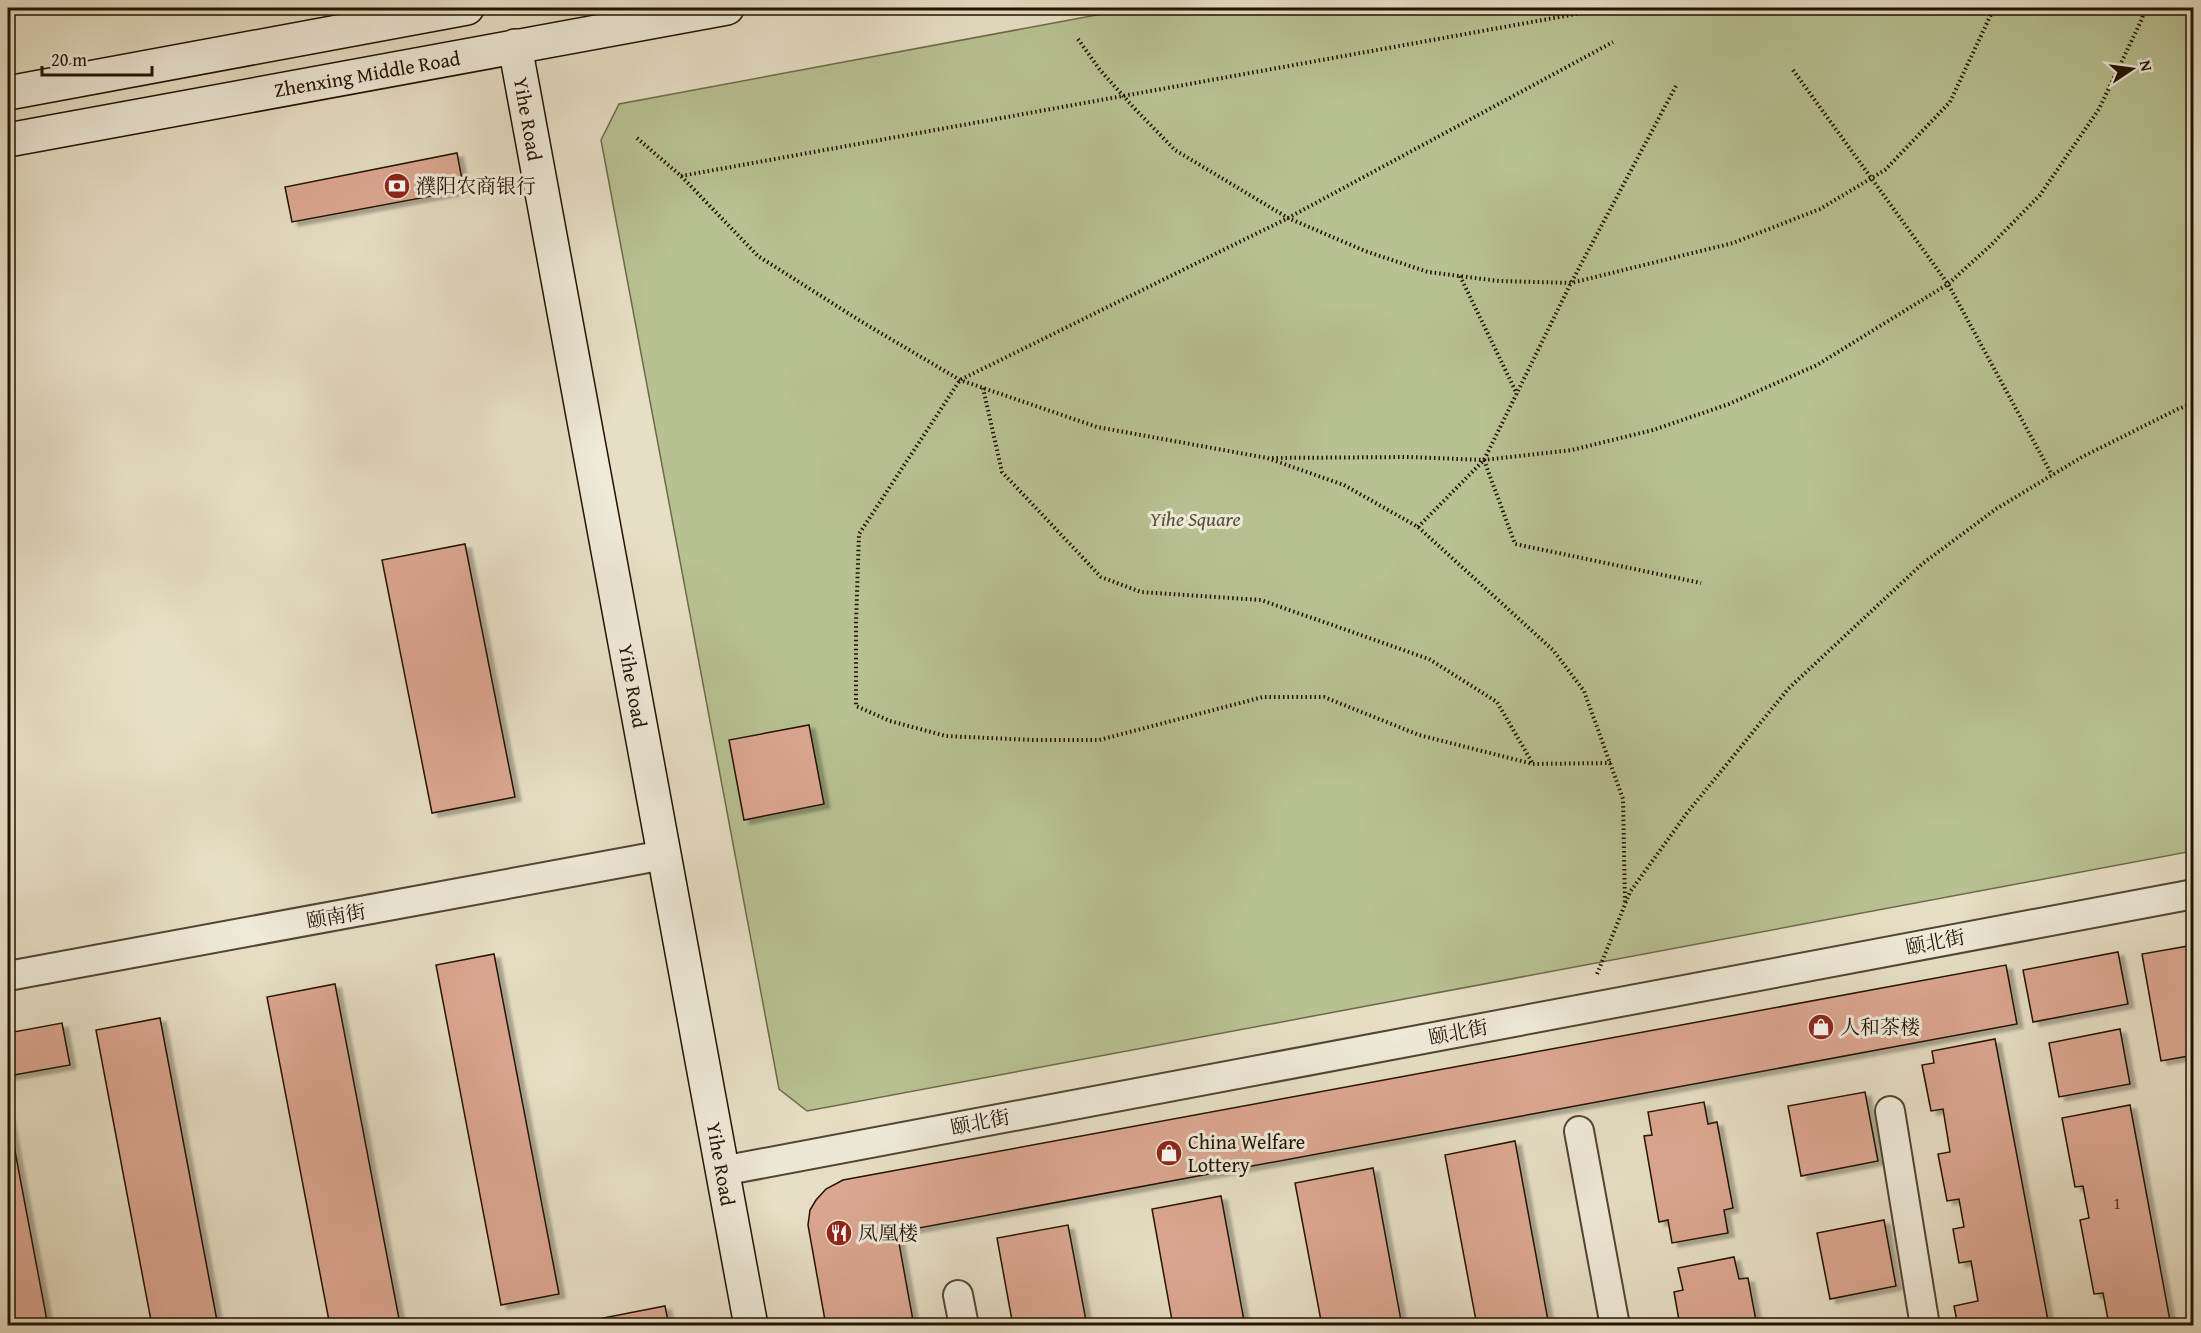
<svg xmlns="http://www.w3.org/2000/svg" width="2201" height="1333" viewBox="0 0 2201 1333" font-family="'Gentium Book Plus','Noto Serif SC',serif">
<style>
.green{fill:#b8c192;stroke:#6d6a4a;stroke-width:1.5}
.building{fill:#dca792;stroke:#221202;stroke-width:1.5;filter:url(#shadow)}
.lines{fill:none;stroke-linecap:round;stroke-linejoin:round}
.street-casing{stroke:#534533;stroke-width:32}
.secondary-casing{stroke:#221202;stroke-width:36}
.path{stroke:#221202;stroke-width:4;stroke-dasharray:1.5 3;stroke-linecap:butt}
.street{stroke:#efead9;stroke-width:28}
.secondary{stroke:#efead9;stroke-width:33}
.labels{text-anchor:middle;stroke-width:6;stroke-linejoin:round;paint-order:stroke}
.number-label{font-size:16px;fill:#503726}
.street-label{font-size:20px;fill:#221202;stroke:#efead9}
.poi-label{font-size:20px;fill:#221202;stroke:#efead9;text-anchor:start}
.park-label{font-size:20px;font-style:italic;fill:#564f34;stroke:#efead9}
</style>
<defs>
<filter id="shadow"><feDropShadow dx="6" dy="4" stdDeviation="1.5" flood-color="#0004"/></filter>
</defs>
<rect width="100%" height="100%" fill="#e7dfc5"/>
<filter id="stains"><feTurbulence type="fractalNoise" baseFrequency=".00333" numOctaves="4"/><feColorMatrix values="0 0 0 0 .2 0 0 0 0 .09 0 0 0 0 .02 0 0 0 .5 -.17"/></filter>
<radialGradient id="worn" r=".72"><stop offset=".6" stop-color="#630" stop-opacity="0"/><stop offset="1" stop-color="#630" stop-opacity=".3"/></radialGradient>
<path class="green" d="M1134 8H2193V851L807 1111 779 1089 601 140 619 104Z"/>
<g class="building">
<path d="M457 153 464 190 292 222 285 187Z"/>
<path d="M465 544 515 797 432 813 382 560Z"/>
<path d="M809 725 824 804 744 820 729 740Z"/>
<path d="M2194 945V1055L2161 1061 2142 954Z"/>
<path d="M2118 952 2128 1004 2033 1022 2023 970Z"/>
<path d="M494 954 559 1294 501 1305 436 965Z"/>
<path d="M2006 965 2017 1024 897 1232 914 1326H826L808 1225 810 1210 816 1200 826 1189 843 1180Z"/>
<path d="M335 984 400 1324 392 1326H330L267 997Z"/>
<path d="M160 1018 218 1326H152L96 1030Z"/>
<path d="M62 1023 70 1065 8 1076V1033Z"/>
<path d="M2120 1029 2130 1084 2059 1097 2049 1043Z"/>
<path d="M1995 1039 2049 1326H1958L1954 1306 1978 1301 1971 1261 1959 1263 1953 1229 1964 1227 1959 1199 1947 1201 1938 1154 1950 1152 1943 1109 1931 1111 1922 1065 1934 1063 1932 1051Z"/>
<path d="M1865 1092 1878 1161 1801 1176 1788 1106Z"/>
<path d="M1704 1102 1708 1124 1717 1122 1733 1208 1724 1210 1728 1233 1672 1243 1668 1220 1659 1222 1644 1136 1652 1135 1648 1112Z"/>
<path d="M2130 1105 2171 1326H2106L2109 1325 2103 1293 2094 1294 2080 1220 2089 1218 2083 1186 2075 1187 2062 1118Z"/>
<path d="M8 1114 48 1326H8Z"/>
<path d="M1515 1141 1549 1326H1477L1445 1155Z"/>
<path d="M1373 1168 1402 1326H1322L1295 1183Z"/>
<path d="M1221 1196 1245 1326H1173L1152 1209Z"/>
<path d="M1884 1220 1896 1286 1830 1299 1817 1233Z"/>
<path d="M1068 1225 1087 1326H1013L997 1238Z"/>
<path d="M1734 1257 1739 1279 1748 1278 1757 1326H1680L1674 1292 1683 1290 1678 1268Z"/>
<path d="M665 1306 669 1326H604L603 1318Z"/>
</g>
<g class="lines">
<defs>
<g id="street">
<path d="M8 976 664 855"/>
<path d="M1890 1111 1925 1326"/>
<path d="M1579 1131 1615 1326"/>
<path d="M722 1171 2194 894"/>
<path d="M958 1295 964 1326"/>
</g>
<g id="secondary">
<path d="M515 46 751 1326"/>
<path d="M8 93 467 8"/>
<path d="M8 140 727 8"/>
</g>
</defs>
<use href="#street" class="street-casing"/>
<use href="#secondary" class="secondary-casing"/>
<g class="path">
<path d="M1078 39 1100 70 1135 109 1175 150 1288 218 1365 251 1428 272 1499 281 1571 283 1733 243 1820 209 1885 170 1950 102 1994 8"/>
<path d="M1793 70 1948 284 2052 475"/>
<path d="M637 138 681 176 758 256 862 322 960 380 1097 427 1267 458 1344 485 1418 527 1553 650 1584 691 1623 799 1625 904"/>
<path d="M681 176 1609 8"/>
<path d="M1460 276 1517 394"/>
<path d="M983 388 1002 472 1101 577 1141 592 1261 600 1429 659 1497 702 1533 764"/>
<path d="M1272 458 1409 457 1484 460 1572 450 1653 430 1729 404 1817 365 1948 284 1989 247 2040 195 2099 109 2142 19 2144 8"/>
<path d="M1484 460 1515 544 1701 583"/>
<path d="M1418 527 1484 460 1571 283 1677 84"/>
<path d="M1611 763 1533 764 1419 735 1324 697H1263L1099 740H1032L946 736 890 721 856 706V623L859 534 960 380 1288 218 1613 42"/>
<path d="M1597 974 1630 892 1687 813 1788 689 1922 564 1996 509 2082 457 2178 409 2194 403"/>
</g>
<use href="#street" class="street"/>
<use href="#secondary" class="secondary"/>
</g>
<defs>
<symbol id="bank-disc" viewBox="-11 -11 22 22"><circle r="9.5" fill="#8f2418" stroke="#efead9"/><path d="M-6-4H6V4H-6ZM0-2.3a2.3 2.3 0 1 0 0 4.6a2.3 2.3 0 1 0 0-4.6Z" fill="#fff"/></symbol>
<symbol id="shop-disc" viewBox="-11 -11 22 22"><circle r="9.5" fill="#8f2418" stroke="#efead9"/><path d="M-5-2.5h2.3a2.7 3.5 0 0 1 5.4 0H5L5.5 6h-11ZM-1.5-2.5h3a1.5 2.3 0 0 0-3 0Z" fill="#fff"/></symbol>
<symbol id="restaurant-disc" viewBox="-11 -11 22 22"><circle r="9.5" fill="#8f2418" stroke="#efead9"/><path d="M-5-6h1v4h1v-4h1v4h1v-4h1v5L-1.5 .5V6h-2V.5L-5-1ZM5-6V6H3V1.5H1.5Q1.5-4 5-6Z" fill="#fff"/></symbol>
</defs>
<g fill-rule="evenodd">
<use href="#bank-disc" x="382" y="171" width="30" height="30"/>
<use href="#shop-disc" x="1806" y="1012" width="30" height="30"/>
<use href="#shop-disc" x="1154" y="1138" width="30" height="30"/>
<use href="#restaurant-disc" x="824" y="1218" width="30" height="30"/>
</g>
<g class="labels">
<g class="number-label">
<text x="2117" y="1209">1</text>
</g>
<g class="street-label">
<text transform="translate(367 74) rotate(-10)" y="7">Zhenxing Middle Road</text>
<text transform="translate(528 119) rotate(80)" y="7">Yihe Road</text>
<text transform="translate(633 686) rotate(80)" y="7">Yihe Road</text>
<text transform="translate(336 916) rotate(-10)" y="7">颐南街</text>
<text transform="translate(1935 942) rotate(-11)" y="7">颐北街</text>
<text transform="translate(1458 1032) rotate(-11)" y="7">颐北街</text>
<text transform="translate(980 1122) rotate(-11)" y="7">颐北街</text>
<text transform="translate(721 1164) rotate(80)" y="7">Yihe Road</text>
</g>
<g class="poi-label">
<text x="416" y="193">濮阳农商银行</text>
<text x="1840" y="1034">人和茶楼</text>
<text x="1188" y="1149">China Welfare<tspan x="1188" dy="23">Lottery</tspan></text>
<text x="858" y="1240">凤凰楼</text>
</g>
<g class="park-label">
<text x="1195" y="526">Yihe Square</text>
</g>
</g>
<rect width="2201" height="1333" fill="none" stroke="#e7dfc5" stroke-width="30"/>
<rect x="9" y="9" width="2183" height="1315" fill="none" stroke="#221202" stroke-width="3"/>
<rect x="15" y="15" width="2171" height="1303" fill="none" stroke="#221202" stroke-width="1.5"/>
<g transform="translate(2132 69) rotate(77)" stroke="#efead9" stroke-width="4.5" paint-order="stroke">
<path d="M0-4.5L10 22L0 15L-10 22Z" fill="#221202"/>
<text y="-9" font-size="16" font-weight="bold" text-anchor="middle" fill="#221202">N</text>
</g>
<path d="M42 66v9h110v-9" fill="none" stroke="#221202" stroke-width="3"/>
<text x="51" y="66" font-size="18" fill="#221202" stroke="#efead9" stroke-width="4.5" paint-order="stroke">20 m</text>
<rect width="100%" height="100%" filter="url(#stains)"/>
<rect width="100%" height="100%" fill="url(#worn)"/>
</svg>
